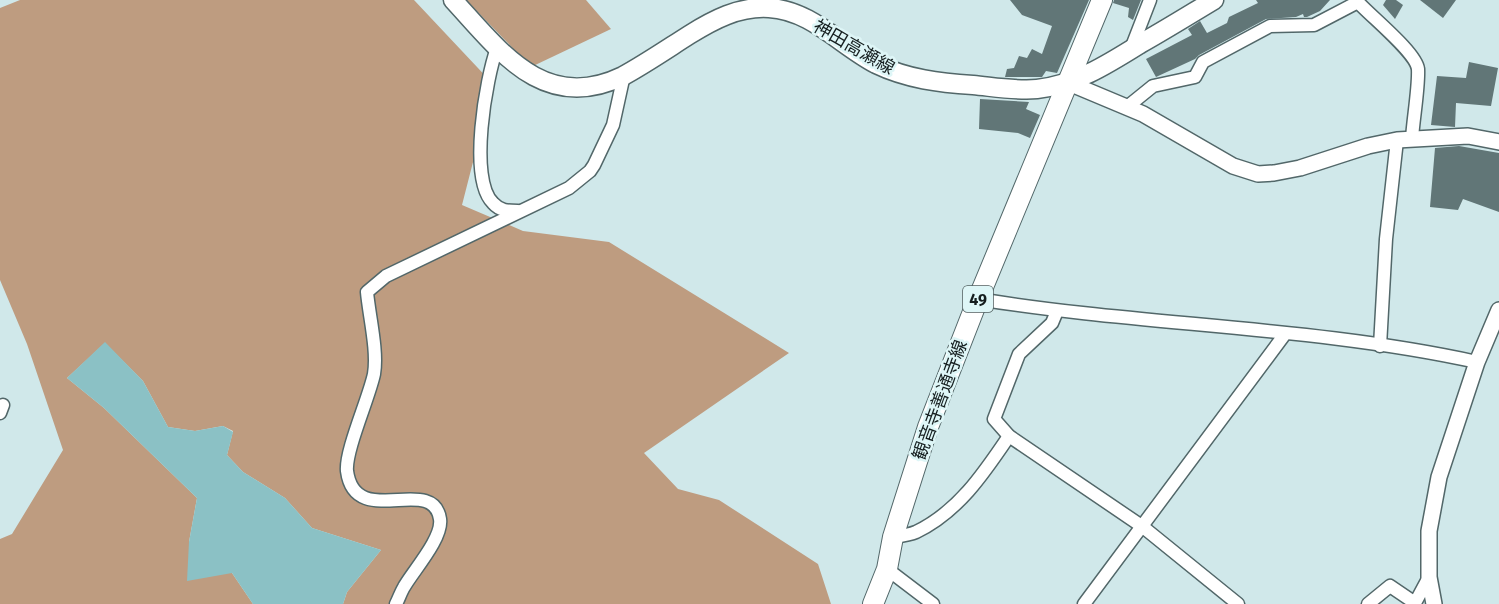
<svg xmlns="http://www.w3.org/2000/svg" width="1499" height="604" viewBox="0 0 1499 604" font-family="'Fira Sans','Noto Sans JP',sans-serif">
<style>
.forest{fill:#be9c80}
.water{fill:#8bc1c5}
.building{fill:#617677}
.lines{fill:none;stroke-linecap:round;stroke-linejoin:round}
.minor-casing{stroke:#526769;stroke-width:15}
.tertiary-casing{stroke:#526769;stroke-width:18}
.secondary-casing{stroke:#526769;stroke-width:21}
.primary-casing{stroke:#526769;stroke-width:22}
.minor{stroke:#fff;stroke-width:12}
.tertiary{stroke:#fff;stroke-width:15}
.secondary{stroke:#fff;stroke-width:18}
.primary{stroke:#fff;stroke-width:20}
.labels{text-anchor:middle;stroke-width:5;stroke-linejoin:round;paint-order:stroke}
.shield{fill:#def6f7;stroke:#515f60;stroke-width:1.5}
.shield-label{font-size:16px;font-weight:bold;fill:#151e1f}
.street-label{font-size:18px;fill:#151e1f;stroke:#def6f7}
</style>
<rect width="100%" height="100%" fill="#d0e8ea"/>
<g class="forest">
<path d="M20 0H414L493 84 462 205 523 231 609 242 789 353 644 453 678 489 719 500 818 564 831 604H343L347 592 381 550 312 528 285 498 243 472 227 455 233 431 223 426 195 431 168 427 143 381 105 343 67 378 104 408 197 498 189 542 232 573 253 604H0V539L12 534 63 450 27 344 0 280V8Z"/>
<path d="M466 0H586L611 29 531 67Z"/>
</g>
<path class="water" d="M105 342 143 381 168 427 195 431 223 426 233 432 227 455 243 472 285 498 312 528 381 550 347 592 343 604H253L232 573 187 581 189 542 197 498 104 408 67 378Z"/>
<g class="building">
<path d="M1010 0H1089L1057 73 1046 71 1042 77H1005L1007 69 1014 68 1019 56 1027 58 1032 49 1042 54 1052 26 1022 15Z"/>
<path d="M1114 0H1141L1133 20 1128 17 1129 8 1113 3Z"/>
<path d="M1256 0H1330L1320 11 1307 17H1304L1303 14 1296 17 1266 19 1199 55 1195 59 1156 77 1146 59 1192 35 1188 29 1200 21 1207 33 1227 23 1229 17 1258 3Z"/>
<path d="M1386 0H1396L1403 5 1395 19 1383 5Z"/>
<path d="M1420 0H1456L1443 18Z"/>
<path d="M1469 62 1498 68 1491 106 1456 103 1455 127 1431 125 1437 76 1466 78Z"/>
<path d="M980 99 1029 102 1026 109 1040 115 1030 138 1018 133 979 129Z"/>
<path d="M1459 146 1499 153V212L1463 199 1458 210 1430 207 1435 148Z"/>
</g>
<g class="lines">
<defs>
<g id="minor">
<path d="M1356 0C1369 15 1416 52 1418 69 1419 87 1413 120 1412 139"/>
<path d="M497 48C486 78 468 179 493 203 500 211 508 211 518 211"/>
<path d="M1131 49 1150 0"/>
<path d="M1127 107 1153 86 1195 77 1203 62 1270 26 1314 25 1358 2"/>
<path d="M978 299C1143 326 1313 326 1477 362"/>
<path d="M1057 311 1052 323 1019 354 994 419 1009 436 1143 527 1238 604"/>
<path d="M1380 346 1386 239 1397 140"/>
<path d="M0 413 3 405"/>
<path d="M893 537C900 536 909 535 916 532 958 512 984 473 1009 436"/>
<path d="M887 569 933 604"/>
<path d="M396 604C399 598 401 592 404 587 413 571 443 538 440 519 433 473 355 531 347 471 345 451 369 398 374 374 378 351 369 315 367 292L386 276 569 188 590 171 594 165 613 125 624 75"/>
<path d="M1084 604 1285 334"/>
<path d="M1368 604 1390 586 1415 603 1429 577"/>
</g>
<g id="tertiary">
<path d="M1069 83 1143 114 1233 166 1258 174 1274 173 1300 168 1368 146 1397 140 1468 136 1499 142"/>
<path d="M1434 604 1429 577V531L1439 477 1477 362 1499 310"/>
</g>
<path id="secondary" d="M453 0C500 51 544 114 623 76 645 64 667 49 689 35 713 20 739 6 769 8 811 10 841 46 876 64 907 79 940 83 973 85 994 87 1016 91 1037 89 1075 85 1108 64 1140 44 1165 30 1189 15 1214 0"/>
<path id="primary" d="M873 604 887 569 893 537 928 427 978 299 1102 0"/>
</defs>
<use href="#minor" class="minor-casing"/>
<use href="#tertiary" class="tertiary-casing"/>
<use href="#secondary" class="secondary-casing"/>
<use href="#primary" class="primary-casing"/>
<use href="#minor" class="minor"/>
<use href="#tertiary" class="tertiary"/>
<use href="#secondary" class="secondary"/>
<use href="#primary" class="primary"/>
</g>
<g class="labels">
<rect class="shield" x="963" y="286" width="30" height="26" rx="4.5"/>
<g class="shield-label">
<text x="978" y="305">49</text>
</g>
<g class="street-label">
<text transform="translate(854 47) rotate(30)" y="6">神田高瀬線</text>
<text transform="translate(940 400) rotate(-70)" y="6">観音寺善通寺線</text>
</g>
</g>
</svg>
